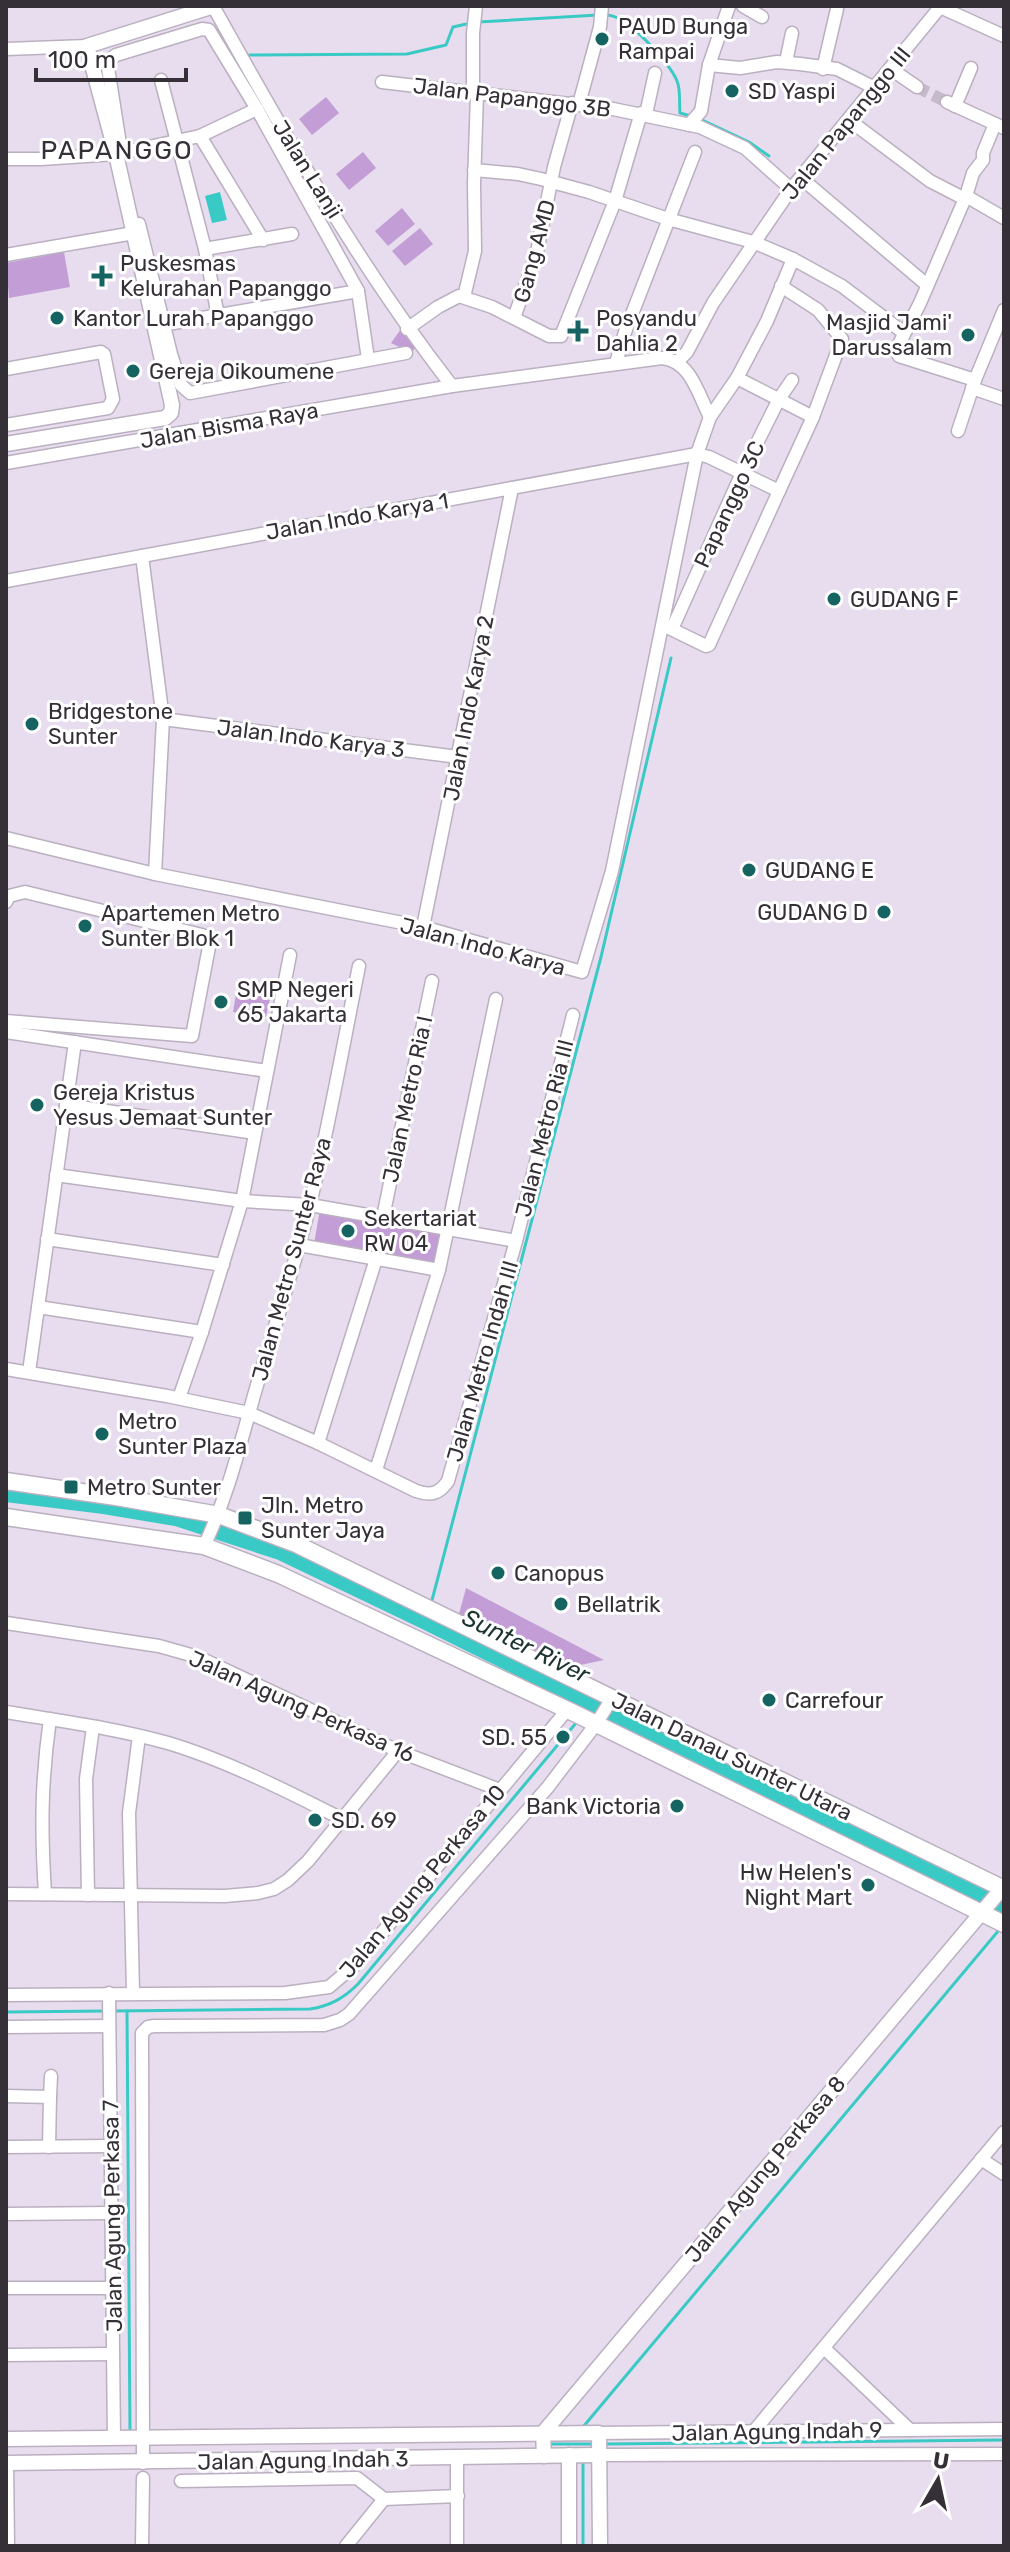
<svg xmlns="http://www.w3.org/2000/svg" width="1010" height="2552" viewBox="0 0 1010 2552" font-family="Rubik,sans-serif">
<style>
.green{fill:#c39ed6}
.water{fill:#3acac5}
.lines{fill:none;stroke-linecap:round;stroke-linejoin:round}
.stream{stroke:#3acac5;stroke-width:3}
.river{stroke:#3acac5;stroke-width:18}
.minor-tunnel{stroke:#c4bac9;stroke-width:12;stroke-dasharray:12 6;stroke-linecap:butt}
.minor-casing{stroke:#bab0c0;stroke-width:15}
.tertiary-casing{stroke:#bab0c0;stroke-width:17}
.secondary-casing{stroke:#bab0c0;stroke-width:19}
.minor{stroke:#fff;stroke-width:12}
.tertiary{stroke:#fff;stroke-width:14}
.secondary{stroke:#fff;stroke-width:16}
.poi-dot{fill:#166462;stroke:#fff;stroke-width:3}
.labels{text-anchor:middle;stroke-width:6;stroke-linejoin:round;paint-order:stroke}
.poi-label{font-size:22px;fill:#353037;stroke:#fff;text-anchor:start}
.street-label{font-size:22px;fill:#353037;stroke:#fff}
.water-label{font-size:24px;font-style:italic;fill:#1d3433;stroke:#fff}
.quarter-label{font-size:26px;letter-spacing:2px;fill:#353037;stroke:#fff}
</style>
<rect width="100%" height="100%" fill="#e8ddee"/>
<g class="green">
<path d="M326 97 339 113 312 135 299 119Z"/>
<path d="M363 152 376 168 349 190 336 174Z"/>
<path d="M402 208 415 224 388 246 375 231Z"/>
<path d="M420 228 433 244 405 266 392 251Z"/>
<path d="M64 252 70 287 9 298 6 263Z"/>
<path d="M401 329 417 344 412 353 391 343Z"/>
<path d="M237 988 271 994 266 1017 233 1012Z"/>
<path d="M320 1209 444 1231 438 1266 314 1244Z"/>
<path d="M466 1588 604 1660 566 1668 459 1614Z"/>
<path d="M431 1611 598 1691 593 1702 428 1620Z"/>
</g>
<path class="water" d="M220 192 227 220 212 223 205 196Z"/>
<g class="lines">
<g class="stream">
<path d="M606 15C626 14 670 63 677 81 681 90 679 104 680 113L691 116"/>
<path d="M478 22 598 15"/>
<path d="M249 55 407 54 446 45 453 27 471 23"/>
<path d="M698 118 749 142 769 156"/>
<path d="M431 1604 601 957 671 658"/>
<path d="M586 1710 591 1703"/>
<path d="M114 2011 310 2009C330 2006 344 1998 358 1984L576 1723"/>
<path d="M127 2011 130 2434"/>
<path d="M6 2012 106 2011"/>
<path d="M583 2427 999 1930"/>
<path d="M551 2444H596"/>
<path d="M604 2444 1004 2440"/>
<path d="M583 2546V2460"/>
</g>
<path class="river" d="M6 1493 104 1505 176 1517 280 1551 426 1621 1004 1907"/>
<path class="minor-tunnel" d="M917 87 947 102"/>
<defs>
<g id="minor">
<path d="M213 6C286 137 360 268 452 386"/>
<path d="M743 6 762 17"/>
<path d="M940 7 1004 36"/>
<path d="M6 49 87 46"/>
<path d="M786 62 792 33"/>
<path d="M709 65 740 68 777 62 800 64 837 69 875 88"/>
<path d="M823 69 837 9"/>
<path d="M891 69 917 87"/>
<path d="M161 80 205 249 218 316"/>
<path d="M382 82 613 109 700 127 745 148 791 189"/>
<path d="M473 93V33L476 6"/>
<path d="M947 102 1004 128"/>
<path d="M579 104 600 27 602 6"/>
<path d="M955 106 971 68"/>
<path d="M646 114 655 73"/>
<path d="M849 120 930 181 965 199"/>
<path d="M689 125 701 111 709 65 729 6"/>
<path d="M200 136 263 240"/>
<path d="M120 144 108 68 109 60 116 55 202 29 209 30 257 109 358 291 368 359"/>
<path d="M6 159H41L116 154 200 136 257 109"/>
<path d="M474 170 518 174 541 179 589 192 668 219 753 242 793 259 842 286 904 333"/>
<path d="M801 178 927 285"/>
<path d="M966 196 1004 218"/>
<path d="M139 224 171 354 181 385 190 393 406 353"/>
<path d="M205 249 292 234"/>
<path d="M6 255 134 233"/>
<path d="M781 286 818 310 842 339 813 417"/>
<path d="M464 297 475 251 474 184 477 94"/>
<path d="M514 318 537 252 554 167 572 103"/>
<path d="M156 326 358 291"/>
<path d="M407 329 438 307 459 296 492 307 549 336H561L615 201 641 113"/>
<path d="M678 361 687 352 713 303 791 189 941 6"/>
<path d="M616 363 625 332 695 152"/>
<path d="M6 369 101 352 104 354 113 399 108 408 6 425"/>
<path d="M975 380 899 356 896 350 920 303 966 196 973 173 983 160V153L995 124"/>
<path d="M972 388 1004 399"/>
<path d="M958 431 975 380 1004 310"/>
<path d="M6 463 452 386 662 358C691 361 698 394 710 417"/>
<path d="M142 556 163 719 155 874"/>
<path d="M6 581 697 454 709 457 779 491 813 417 737 378"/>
<path d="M665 626 706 646 709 645 779 491"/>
<path d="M672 629 742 473 779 399 792 380"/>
<path d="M163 719 458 757"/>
<path d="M6 838 155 874 423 927 582 972 612 871 697 454 710 417 737 378 767 321 793 259"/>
<path d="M6 902 9 896 25 892 202 935 207 938 209 947 192 1036 6 1021"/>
<path d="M423 927 512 488"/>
<path d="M6 1032 267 1071"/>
<path d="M66 1105 255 1133"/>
<path d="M56 1175 242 1201 310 1205 516 1241"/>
<path d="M383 1217 432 981"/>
<path d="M47 1239 223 1265"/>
<path d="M299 1245 439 1270"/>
<path d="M38 1307 202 1332"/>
<path d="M6 1369 167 1396 249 1413 318 1443 416 1491C431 1496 439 1494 448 1481L516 1241 573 1015"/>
<path d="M29 1372 75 1042"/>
<path d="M179 1398 202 1332 242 1201 290 955"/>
<path d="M318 1443 376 1259"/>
<path d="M376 1470 439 1270 496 999"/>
<path d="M204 1546C229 1494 241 1440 257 1385 275 1325 295 1265 310 1204 329 1126 343 1046 359 966"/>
<path d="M6 1623 159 1646 198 1657 398 1751 500 1790"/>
<path d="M6 1712C60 1721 115 1728 168 1743 225 1760 289 1792 342 1819"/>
<path d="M6 1894 225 1896 258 1893 274 1889 288 1880 308 1861 398 1751"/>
<path d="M45 1894C41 1831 41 1782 50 1719"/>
<path d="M88 1895 86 1779 93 1727"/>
<path d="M109 1993 114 2438"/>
<path d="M133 1993 129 1813 139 1736"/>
<path d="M6 1995 285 1993 329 1987 357 1963 567 1710"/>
<path d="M6 2027 109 2026"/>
<path d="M6 2096 50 2097 49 2147"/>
<path d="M50 2097 51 2076"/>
<path d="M6 2147 111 2146"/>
<path d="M981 2159 1004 2174"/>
<path d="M6 2214 111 2213"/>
<path d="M6 2288H112"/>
<path d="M824 2348 910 2430"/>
<path d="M6 2355 113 2354"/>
<path d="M754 2431 1004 2132"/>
<path d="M599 2433 1004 2429"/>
<path d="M599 2455 1004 2454"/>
<path d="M7 2463 8 2546"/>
<path d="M143 2463 142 2033 148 2027 154 2026 324 2025 340 2020 349 2014 548 1787 596 1724 613 1697"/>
<path d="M181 2481 357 2478 384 2499 458 2496"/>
<path d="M142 2546 143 2478"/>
<path d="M346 2546 384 2499"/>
<path d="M457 2546V2457"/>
</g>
<g id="tertiary">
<path d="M6 444 165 418 171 413 172 405 116 154 87 46 214 6"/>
<path d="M6 2439 599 2433 600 2546"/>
<path d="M569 2455V2546"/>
<path d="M544 2456 543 2433 1004 1886"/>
<path d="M6 2463 599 2455"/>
</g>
<g id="secondary">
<path d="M6 1481 116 1497 219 1515 296 1544 1004 1889"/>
<path d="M6 1517 204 1546 278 1574 572 1712 1004 1924"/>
</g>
</defs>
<use href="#minor" class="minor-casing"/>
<use href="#tertiary" class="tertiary-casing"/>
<use href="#secondary" class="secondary-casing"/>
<use href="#minor" class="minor"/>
<use href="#tertiary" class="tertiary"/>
<use href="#secondary" class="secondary"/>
</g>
<g class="poi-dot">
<circle cx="602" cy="39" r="8"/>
<circle cx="732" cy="91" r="8"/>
<path d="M98 264h8v8h8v8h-8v8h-8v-8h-8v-8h8z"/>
<circle cx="57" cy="318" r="8"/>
<path d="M574 319h8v8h8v8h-8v8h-8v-8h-8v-8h8z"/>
<circle cx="968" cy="335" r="8"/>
<circle cx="133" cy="371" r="8"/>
<circle cx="834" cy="599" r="8"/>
<circle cx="32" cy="724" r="8"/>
<circle cx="749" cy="870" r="8"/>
<circle cx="884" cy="912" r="8"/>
<circle cx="85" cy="926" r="8"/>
<circle cx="221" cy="1002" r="8"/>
<circle cx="37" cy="1105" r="8"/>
<circle cx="348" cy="1231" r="8"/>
<circle cx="102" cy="1434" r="8"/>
<rect x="63" y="1479" width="16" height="16" rx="4"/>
<rect x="237" y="1510" width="16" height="16" rx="4"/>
<circle cx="498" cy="1573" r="8"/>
<circle cx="561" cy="1604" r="8"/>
<circle cx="769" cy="1700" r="8"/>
<circle cx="563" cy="1737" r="8"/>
<circle cx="677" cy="1806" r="8"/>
<circle cx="315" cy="1820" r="8"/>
<circle cx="868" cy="1885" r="8"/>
</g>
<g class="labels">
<g class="poi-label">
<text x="618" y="34">PAUD Bunga<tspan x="618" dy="25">Rampai</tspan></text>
<text x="748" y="99">SD Yaspi</text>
<text x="120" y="271">Puskesmas<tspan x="120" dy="25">Kelurahan Papanggo</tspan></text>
<text x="73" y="326">Kantor Lurah Papanggo</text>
<text x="596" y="326">Posyandu<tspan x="596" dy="25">Dahlia 2</tspan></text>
<text x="952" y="330" text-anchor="end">Masjid Jami'<tspan x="952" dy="25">Darussalam</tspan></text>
<text x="149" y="379">Gereja Oikoumene</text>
<text x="850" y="607">GUDANG F</text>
<text x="48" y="719">Bridgestone<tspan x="48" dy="25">Sunter</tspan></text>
<text x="765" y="878">GUDANG E</text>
<text x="868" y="920" text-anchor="end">GUDANG D</text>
<text x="101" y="921">Apartemen Metro<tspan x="101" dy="25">Sunter Blok 1</tspan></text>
<text x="237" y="997">SMP Negeri<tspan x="237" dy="25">65 Jakarta</tspan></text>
<text x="53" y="1100">Gereja Kristus<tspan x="53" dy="25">Yesus Jemaat Sunter</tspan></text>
<text x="364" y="1226">Sekertariat<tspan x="364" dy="25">RW 04</tspan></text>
<text x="118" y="1429">Metro<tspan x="118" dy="25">Sunter Plaza</tspan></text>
<text x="87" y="1495">Metro Sunter</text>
<text x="261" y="1513">Jln. Metro<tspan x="261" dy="25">Sunter Jaya</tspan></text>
<text x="514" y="1581">Canopus</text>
<text x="577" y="1612">Bellatrik</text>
<text x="785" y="1708">Carrefour</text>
<text x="547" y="1745" text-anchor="end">SD. 55</text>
<text x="661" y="1814" text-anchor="end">Bank Victoria</text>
<text x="331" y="1828">SD. 69</text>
<text x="852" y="1880" text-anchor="end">Hw Helen's<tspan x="852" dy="25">Night Mart</tspan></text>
</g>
<g class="street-label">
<text transform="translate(512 97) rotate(7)" y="8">Jalan Papanggo 3B</text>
<text transform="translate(846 123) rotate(-51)" y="8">Jalan Papanggo III</text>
<text transform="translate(308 169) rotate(58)" y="8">Jalan Lanji</text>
<text transform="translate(534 251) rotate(-75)" y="8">Gang AMD</text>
<text transform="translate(229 425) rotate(-10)" y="8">Jalan Bisma Raya</text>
<text transform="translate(729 504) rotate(-65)" y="8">Papanggo 3C</text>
<text transform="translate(357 516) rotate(-10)" y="8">Jalan Indo Karya 1</text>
<text transform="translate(468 708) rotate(-79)" y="8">Jalan Indo Karya 2</text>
<text transform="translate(311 738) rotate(7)" y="8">Jalan Indo Karya 3</text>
<text transform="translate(483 946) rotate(15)" y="8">Jalan Indo Karya</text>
<text transform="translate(407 1099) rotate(-78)" y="8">Jalan Metro Ria I</text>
<text transform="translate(544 1128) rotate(-76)" y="8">Jalan Metro Ria III</text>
<text transform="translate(291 1259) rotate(-75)" y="8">Jalan Metro Sunter Raya</text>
<text transform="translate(482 1361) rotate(-74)" y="8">Jalan Metro Indah III</text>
<text transform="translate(302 1706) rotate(24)" y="8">Jalan Agung Perkasa 16</text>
<text transform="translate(732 1756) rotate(26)" y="8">Jalan Danau Sunter Utara</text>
<text transform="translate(422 1881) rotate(-50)" y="8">Jalan Agung Perkasa 10</text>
<text transform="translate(765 2169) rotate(-50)" y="8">Jalan Agung Perkasa 8</text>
<text transform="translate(112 2216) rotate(-91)" y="8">Jalan Agung Perkasa 7</text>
<text transform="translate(777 2431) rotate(-1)" y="8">Jalan Agung Indah 9</text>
<text transform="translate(303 2460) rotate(-1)" y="8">Jalan Agung Indah 3</text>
</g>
<g class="water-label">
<text transform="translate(526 1646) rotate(26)" y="8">Sunter River</text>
</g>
<g class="quarter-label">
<text x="117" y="159">PAPANGGO</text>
</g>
</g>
<rect width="1010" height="2552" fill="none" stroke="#353037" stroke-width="16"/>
<g transform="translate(938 2480) rotate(9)" stroke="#ffffff" stroke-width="6" paint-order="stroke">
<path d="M0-6L14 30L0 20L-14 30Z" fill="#353037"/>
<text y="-12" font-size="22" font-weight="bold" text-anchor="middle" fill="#353037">U</text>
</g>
<path d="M36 68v12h150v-12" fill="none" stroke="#353037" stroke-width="4"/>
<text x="48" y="68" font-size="24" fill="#353037" stroke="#ffffff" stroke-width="6" paint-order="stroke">100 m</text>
</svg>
